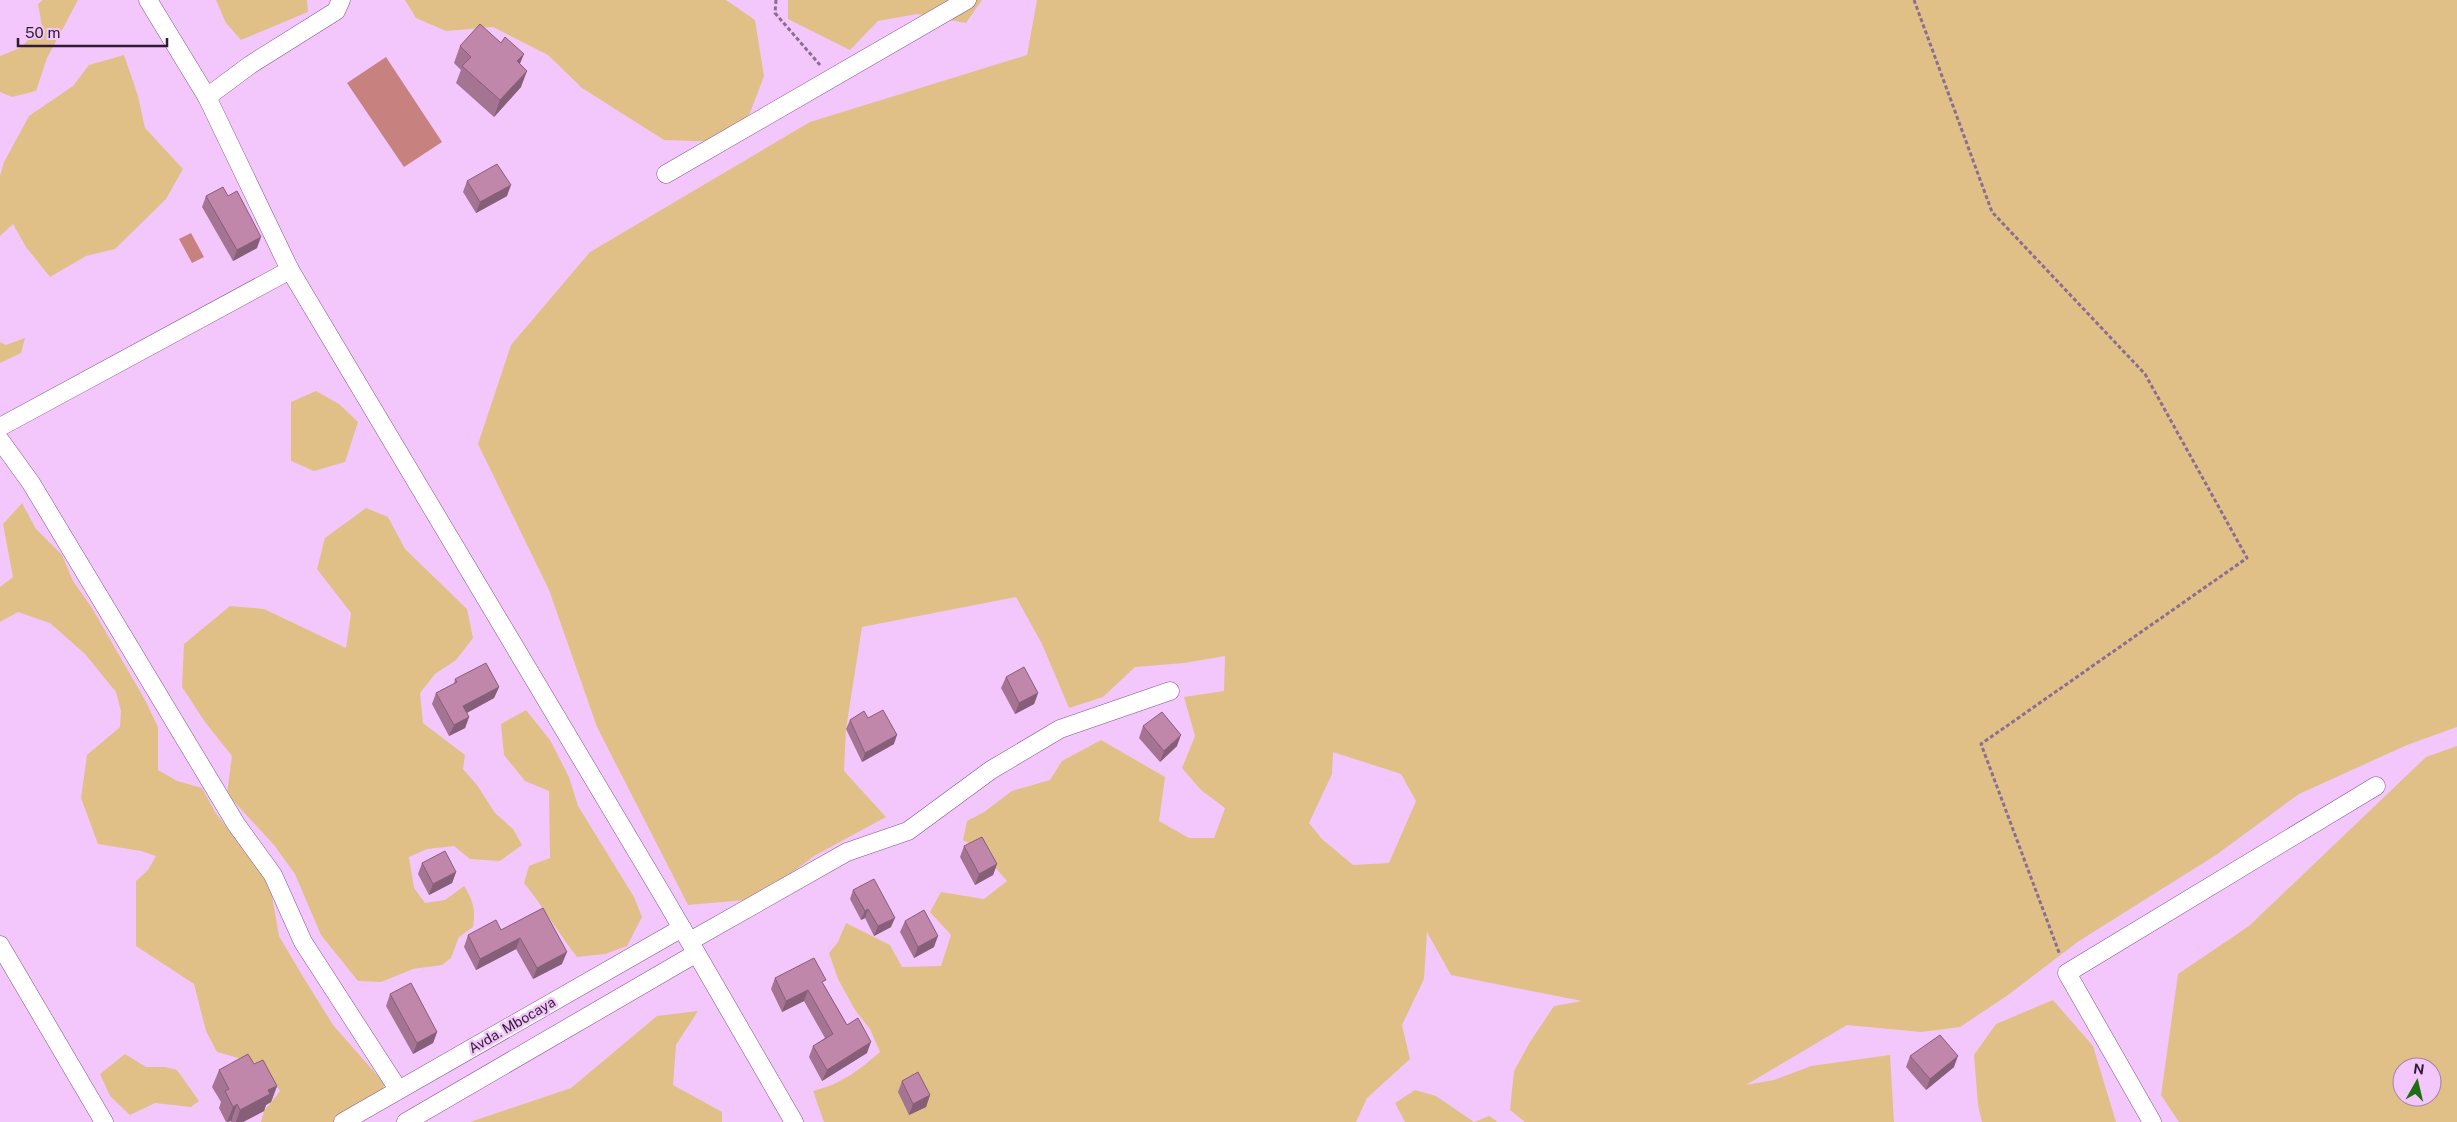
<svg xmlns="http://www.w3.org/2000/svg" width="2457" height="1122" viewBox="0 0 2457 1122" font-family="'Public Sans',sans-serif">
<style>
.green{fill:#e1c087;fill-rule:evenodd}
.water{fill:#c78280}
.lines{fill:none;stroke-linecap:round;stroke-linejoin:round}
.minor-casing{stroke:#85548e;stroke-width:19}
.path{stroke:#8c6d92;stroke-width:3;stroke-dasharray:4 2.5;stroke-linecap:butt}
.minor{stroke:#fff;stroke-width:18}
.wall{fill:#a57493}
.shaded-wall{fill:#865e78}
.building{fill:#c087ab;stroke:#865e78}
.labels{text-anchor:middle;stroke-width:5;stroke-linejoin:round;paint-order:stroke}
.street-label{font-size:14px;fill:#2f1b33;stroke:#f3c7fb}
</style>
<rect width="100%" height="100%" fill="#f3c7fb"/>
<g class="green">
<path d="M43 0H78L47 58 36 91 12 97 0 92V56L20 48 42 26 38 4Z"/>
<path d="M216 0H307L308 12 241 40 226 23Z"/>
<path d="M405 0H726L755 20 764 76 750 113 726 142 664 140 582 88 548 55 493 27 446 31 416 18Z"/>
<path d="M788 0H982L966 23 917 14 878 21 850 50 788 19Z"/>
<path d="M1037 0H2457V727L2407 745 2299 794 2216 855 2079 941 2008 995 1960 1027 1921 1032 1847 1025 1746 1085 1774 1080 1811 1066 1890 1055 1894 1122H1525L1510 1110 1514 1071 1530 1042 1554 1006 1582 1001 1451 975 1427 932 1424 979 1402 1025 1410 1059 1367 1098 1356 1122H824L813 1091C841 1084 858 1071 880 1052L870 1029 855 1010 838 979 829 953 838 942 846 923 890 945 902 967 941 966 951 935 930 912 941 892 984 899 1007 881 978 848 963 840 967 821 984 812 1012 791 1050 780 1062 761 1101 740 1165 777 1159 821 1189 838H1214L1225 808 1201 790 1182 768 1195 736 1184 697 1224 691 1225 656 1184 663 1135 667 1103 697 1069 708 1042 644 1016 597 862 627 846 729 844 771 886 817 814 856 757 899 688 905 597 727 549 590 478 444 511 345 590 252 810 122 1027 55ZM1333 752 1401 774 1416 801 1389 863 1353 865 1322 839 1309 823 1332 774Z"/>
<path d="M124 55 138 96 145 128 183 169 166 199 115 249 86 256 50 277 26 247 13 224 0 236V176L4 162 29 116 73 86 89 65Z"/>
<path d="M25 338 21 353 0 363V342L6 345Z"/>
<path d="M316 391 339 404 358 422 345 462 314 471 291 461V402Z"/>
<path d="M22 503 36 529 62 555 73 581 92 608 145 700 158 727V770L177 781 202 788 215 812 240 845 267 867 279 936 302 975 333 1025 385 1084 377 1101 338 1122H261L264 1111 280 1091 260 1064 217 1052 206 1031 194 984 136 946V881L148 870 156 856 141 851 98 844 81 798 87 755 120 727 121 711 116 692 85 654 50 623 18 612 0 622V587L13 577 3 524Z"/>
<path d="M366 508 388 517 405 549 467 609 473 638 456 660 435 674 420 693 423 723 465 755 463 769 477 785 495 813 513 829 522 845 500 861 470 859 454 846 427 849 409 857 414 888 425 903 445 900 464 886C473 900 476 910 473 927L459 937 451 958 442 965 413 969 381 982 358 981 321 935 295 874 274 845 227 794 232 756 205 722 182 687 184 644 230 606 264 609 346 648 351 613 317 569 325 538Z"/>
<path d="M526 710 550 740 569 777 578 806 634 897 642 917 627 946 605 954 577 957C558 933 543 906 524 883L529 866 550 858 549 791 525 781 504 755 501 724Z"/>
<path d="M2457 746V1122H2179L2161 1095 2178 974 2249 926 2426 757ZM2402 1067H2432V1097H2402Z"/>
<path d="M2053 1000 2093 1046 2116 1122H1982L1978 1105 1974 1055 1996 1024Z"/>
<path d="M698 1011 676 1045 673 1085 722 1112V1122H470L571 1088 657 1016Z"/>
<path d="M125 1054 146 1067H165L177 1070 199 1101 191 1107 155 1103 130 1115 110 1096 100 1074Z"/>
<path d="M1415 1090 1436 1096 1474 1122 1489 1116 1498 1122H1405L1395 1103Z"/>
</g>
<g class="water">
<path d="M386 57 442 142 404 167 347 83Z"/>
<path d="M191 233 204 257 192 263 179 239Z"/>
</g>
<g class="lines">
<defs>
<g id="minor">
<path d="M148 0 207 97 290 270 665 899 794 1122"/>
<path d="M207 97 250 65 336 11 341 0"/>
<path d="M666 174 967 0"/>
<path d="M0 427 290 270"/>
<path d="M0 440 31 483 236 824 273 875 303 942 398 1089"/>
<path d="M690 941 847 852 908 831 991 770 1060 729 1170 691"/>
<path d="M0 945 104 1122"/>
<path d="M343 1122 682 928"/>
<path d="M406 1122 695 954"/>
<path d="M2152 1122 2067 973 2376 786"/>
</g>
</defs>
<use href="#minor" class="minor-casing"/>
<g class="path">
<path d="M776 0 775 13 820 65"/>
<path d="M1914 0 1992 212 2145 374 2247 558 1981 744 2060 955"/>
</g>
<use href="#minor" class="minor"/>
</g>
<g class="wall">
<path d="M460 46 520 64 521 87 494 117 456 83 461 70 454 63Z"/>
<path d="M467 181 507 196 476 213 463 192Z"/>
<path d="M206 196H228L257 248 233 261 202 207Z"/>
<path d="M1006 677 1038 693 1034 704 1015 714 1001 688Z"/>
<path d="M455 679 499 687 494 698 467 713 469 717 465 728 449 736 432 704 436 693 454 684Z"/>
<path d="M868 718 894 744 862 762 846 729 850 720Z"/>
<path d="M1143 726 1177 746 1160 762 1139 738Z"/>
<path d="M964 846 997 864 993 875 975 885 960 857Z"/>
<path d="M422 863 456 872 452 883 429 895 418 874Z"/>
<path d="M853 890 891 927 874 936 865 918 861 920 850 899Z"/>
<path d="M543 908 562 964 533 979 516 949 476 970 464 947 468 935 501 930Z"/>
<path d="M905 921 934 947 914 958 900 932Z"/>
<path d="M775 978 824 985 847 1025 867 1053 822 1081 809 1057 813 1046 825 1038 804 1001 782 1012 771 989Z"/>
<path d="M390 994 437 1032 433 1043 413 1054 386 1006Z"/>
<path d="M1910 1056 1954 1067 1926 1090 1906 1067Z"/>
<path d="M254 1064 277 1086 271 1102 266 1105 264 1111 243 1122H231V1121L226 1122 219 1108 221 1102 212 1087 219 1070Z"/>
<path d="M902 1081 930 1095 926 1107 909 1115 898 1092Z"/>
</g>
<g class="shaded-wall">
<path d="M524 54 517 71V61Z"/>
<path d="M527 71 521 87 494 117 500 100Z"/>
<path d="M511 185 507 196 476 213 480 202Z"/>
<path d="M261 237 257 248 233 261 237 250Z"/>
<path d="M499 687 494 698 459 717 463 706Z"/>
<path d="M1038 693 1034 704 1015 714 1019 703Z"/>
<path d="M469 717 465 728 449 736 454 725Z"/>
<path d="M897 735 894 744 862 762 865 753Z"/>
<path d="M1181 735 1177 746 1160 762 1164 751Z"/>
<path d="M997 864 993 875 975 885 979 874Z"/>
<path d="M456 872 452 883 429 895 433 884Z"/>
<path d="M868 909 865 918 861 920 865 911Z"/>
<path d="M895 918 891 927 874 936 878 926Z"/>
<path d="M938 936 934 947 914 958 918 947Z"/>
<path d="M520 938 516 949 476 970 480 959Z"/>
<path d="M567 952 562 964 533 979 537 968Z"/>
<path d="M808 990 804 1001 782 1012 786 1001Z"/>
<path d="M437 1032 433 1043 413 1054 417 1043Z"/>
<path d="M871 1042 867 1053 822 1081 827 1070Z"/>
<path d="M1958 1056 1954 1067 1926 1090 1930 1079Z"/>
<path d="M277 1086 271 1102 266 1105 264 1111 243 1122H236L240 1110 268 1090Z"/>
<path d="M930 1095 926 1107 909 1115 913 1104Z"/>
<path d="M237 1104 231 1121 227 1122 233 1107Z"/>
</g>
<g class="building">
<path d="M480 24 501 43 505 37 524 54 517 61 527 71 500 100 462 66 471 57 460 46Z"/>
<path d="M497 164 511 185 480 202 467 181Z"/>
<path d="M223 187 228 196 237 191 261 237 237 250 206 196Z"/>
<path d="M486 663 499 687 463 706 469 717 454 725 436 693 457 682 455 679Z"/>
<path d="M1024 667 1038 693 1019 703 1006 677Z"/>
<path d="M883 710 897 735 865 753 850 720 864 711 868 718Z"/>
<path d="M1162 712 1181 735 1164 751 1143 726Z"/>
<path d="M982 837 997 864 979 874 964 846Z"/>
<path d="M445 851 456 872 433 884 422 863Z"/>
<path d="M874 879 895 918 878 926 868 909 865 911 853 890Z"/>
<path d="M543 908 567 952 537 968 520 938 480 959 468 935 496 920 501 930Z"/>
<path d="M924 910 938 936 918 947 905 921Z"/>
<path d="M814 958 826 980 822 982 847 1025 858 1018 871 1042 827 1070 813 1046 833 1034 808 990 786 1001 775 978Z"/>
<path d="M411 983 437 1032 417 1043 390 994Z"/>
<path d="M1940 1035 1958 1056 1930 1079 1910 1056Z"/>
<path d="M248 1054 254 1064 263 1060 277 1086 268 1090 270 1094 240 1110 237 1104 233 1107 225 1091 229 1089 219 1070Z"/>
<path d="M918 1072 930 1095 913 1104 902 1081Z"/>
</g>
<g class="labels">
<g class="street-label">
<text transform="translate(512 1025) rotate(-30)" y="5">Avda. Mbocaya</text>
</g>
</g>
<g transform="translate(2417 1082) rotate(8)"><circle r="24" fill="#f3c7fb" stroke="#a582ab"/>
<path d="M0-4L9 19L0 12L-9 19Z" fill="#1f6e14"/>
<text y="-8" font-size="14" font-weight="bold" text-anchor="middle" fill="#2f1b33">N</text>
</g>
<path d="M18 38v8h149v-8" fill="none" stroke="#2f1b33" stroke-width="2.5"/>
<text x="25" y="38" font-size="15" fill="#2f1b33" stroke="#f3c7fb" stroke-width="4" paint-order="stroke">50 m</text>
</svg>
